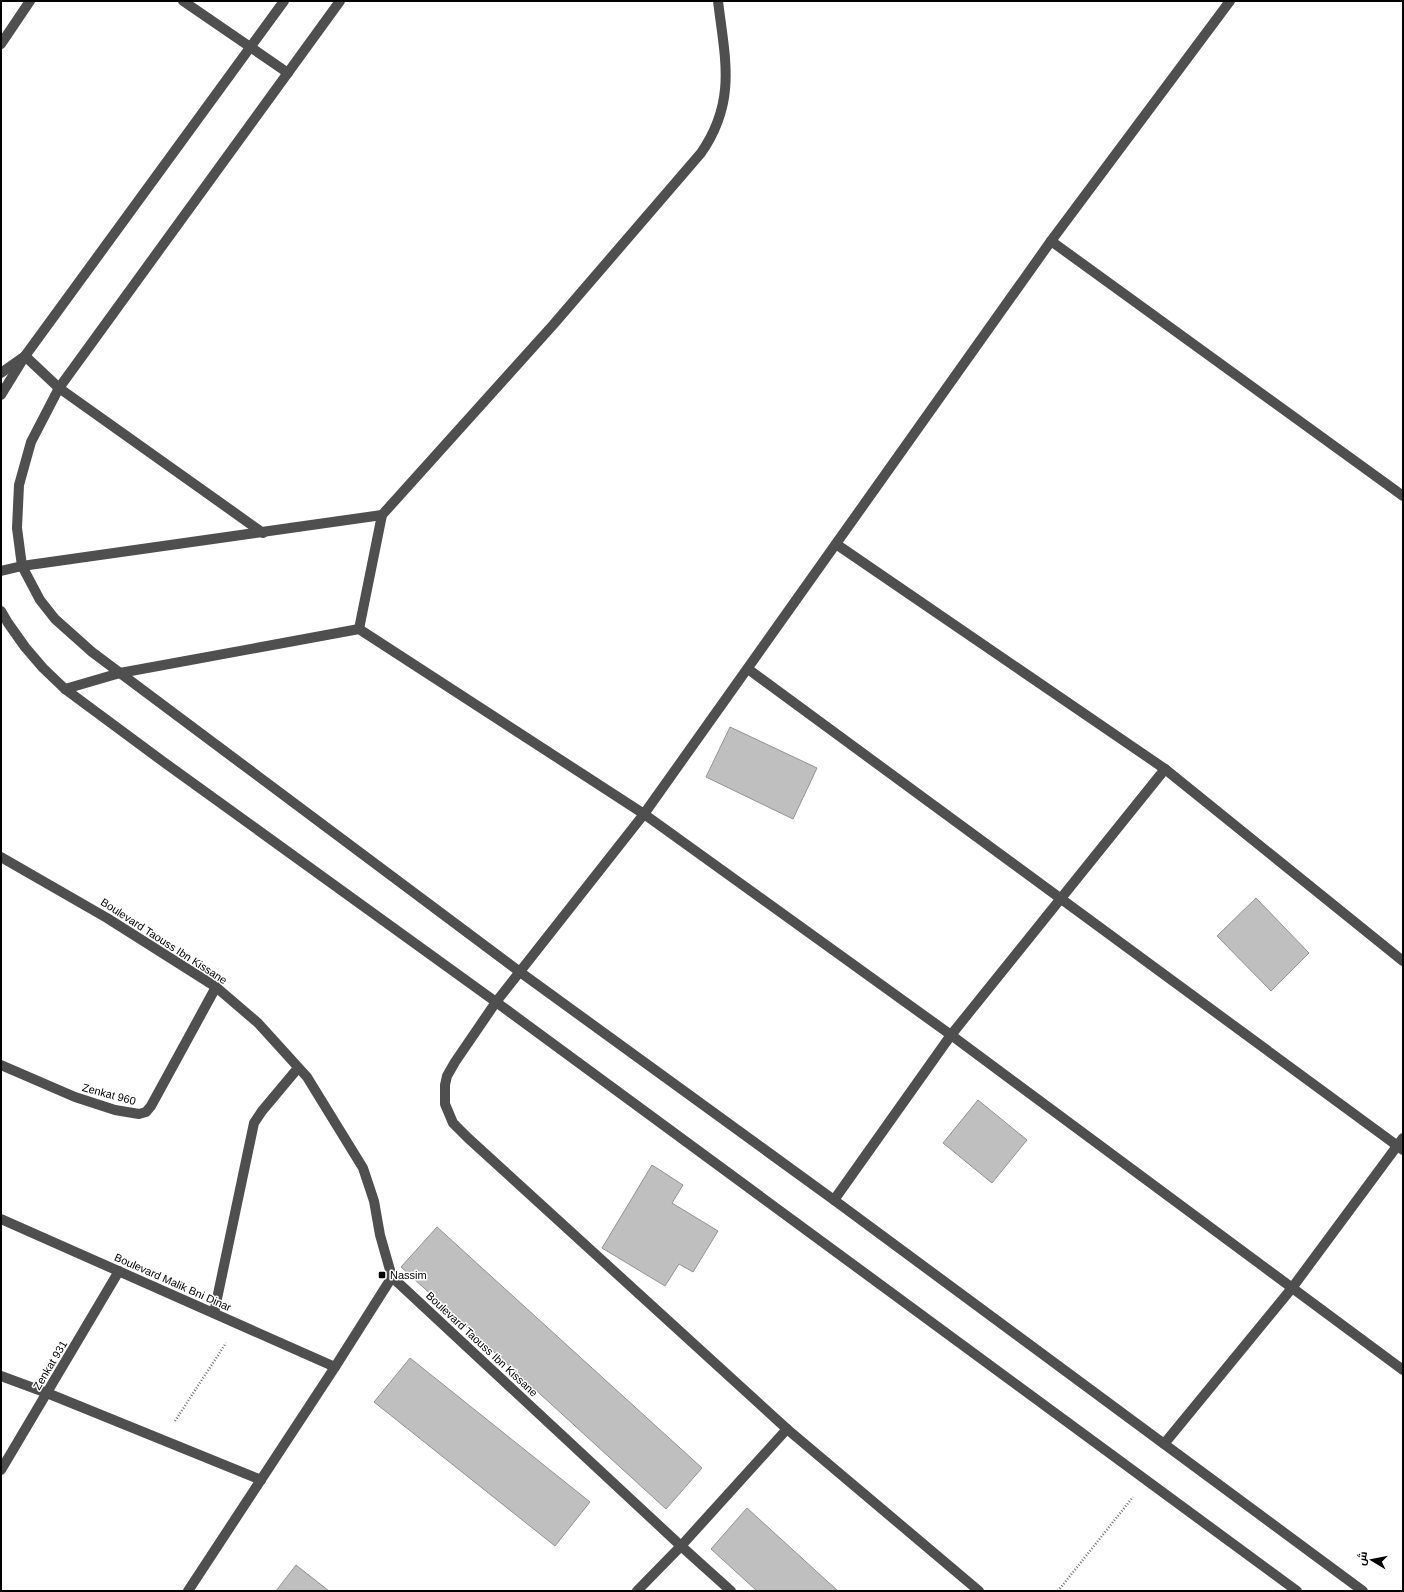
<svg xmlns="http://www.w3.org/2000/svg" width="1404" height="1592" viewBox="0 0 1404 1592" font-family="Helvetica,Cairo,sans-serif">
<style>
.building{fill:#bfbfbf;stroke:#939393}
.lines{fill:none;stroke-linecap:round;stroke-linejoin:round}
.path{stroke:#717171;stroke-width:2.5;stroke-dasharray:1 2;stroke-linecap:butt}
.minor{stroke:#4f4f4f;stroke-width:10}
.poi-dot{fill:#000;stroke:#fff;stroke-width:1.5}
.labels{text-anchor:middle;stroke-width:3;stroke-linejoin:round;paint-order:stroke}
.street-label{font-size:11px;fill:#000;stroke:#fff}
.poi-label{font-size:11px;fill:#000;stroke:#fff;text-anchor:start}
</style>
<rect width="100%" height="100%" fill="#fff"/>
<g class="building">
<path d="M730 727 817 768 793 819 706 777Z"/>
<path d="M1256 898 1309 953 1271 991 1217 936Z"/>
<path d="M978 1100 1027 1140 992 1183 943 1143Z"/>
<path d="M652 1165 683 1185 672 1203 718 1231 693 1272 679 1264 665 1286 602 1248Z"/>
<path d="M437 1227 702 1468 666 1509 401 1267Z"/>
<path d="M410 1358 590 1502 555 1546 374 1402Z"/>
<path d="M747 1508 838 1591H757L711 1549Z"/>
<path d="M296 1565 329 1591H276Z"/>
</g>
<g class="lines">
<g class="path">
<path d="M175 1421 226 1343"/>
<path d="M1058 1591 1133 1497"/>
</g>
<g class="minor">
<path d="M183 1 288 73"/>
<path d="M340 1 59 388 31 442 19 485 17 528 22 566 40 600 55 619 92 652 520 972 834 1200 1363 1591"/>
<path d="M1 44 30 1"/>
<path d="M1051 241 1403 496"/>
<path d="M1 373 25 356 59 388 263 533"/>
<path d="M1 395 25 356 284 1"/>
<path d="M836 544 1165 769 1403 961"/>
<path d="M1 571 22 566 382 515 553 325 701 153C737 101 725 59 718 1"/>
<path d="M1 611 8 623 25 647 43 668 65 689 165 763 496 1002 1297 1591"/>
<path d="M359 629 382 515"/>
<path d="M748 669 1403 1150"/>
<path d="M65 689 120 673 359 629 644 814 951 1035 1403 1370"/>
<path d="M1 857 107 918 216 987 258 1023 307 1077 363 1168 374 1201 380 1235 392 1277 681 1546 731 1591"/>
<path d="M1 1065 75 1097 115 1110 139 1114 146 1112 151 1106 216 987"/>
<path d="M834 1200 951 1035 1165 769"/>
<path d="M1 1219 335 1367"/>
<path d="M214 1313 254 1123 262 1111 298 1068"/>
<path d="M1 1376 47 1393 261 1480"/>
<path d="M1164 1444 1292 1288 1403 1138"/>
<path d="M1 1470 119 1271"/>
<path d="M188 1591 335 1367 392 1277"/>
<path d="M637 1591 681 1546 787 1429"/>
<path d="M979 1591 787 1429 468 1138 453 1123 445 1104V1085L447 1076 455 1062 496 1002 644 814 1051 241 1230 1"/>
</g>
</g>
<rect class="poi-dot" x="378" y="1271" width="8" height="8" rx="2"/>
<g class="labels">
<g class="street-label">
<text transform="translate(164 941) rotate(33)" y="4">Boulevard Taouss Ibn Kissane</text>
<text transform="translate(109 1094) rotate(15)" y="4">Zenkat 960</text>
<text transform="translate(173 1282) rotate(24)" y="4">Boulevard Malik Bni Dinar</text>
<text transform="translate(482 1344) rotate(43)" y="4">Boulevard Taouss Ibn Kissane</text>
<text transform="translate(50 1365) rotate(-59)" y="4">Zenkat 931</text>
</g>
<g class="poi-label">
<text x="390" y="1279">Nassim</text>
</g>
</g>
<rect width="1404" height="1592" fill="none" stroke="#000000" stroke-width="4"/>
<g transform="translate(1372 1560) rotate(280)" stroke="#ffffff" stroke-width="3" paint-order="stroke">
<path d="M0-3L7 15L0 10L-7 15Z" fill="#000000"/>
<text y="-6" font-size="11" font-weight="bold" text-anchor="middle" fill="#000000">ش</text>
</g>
</svg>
